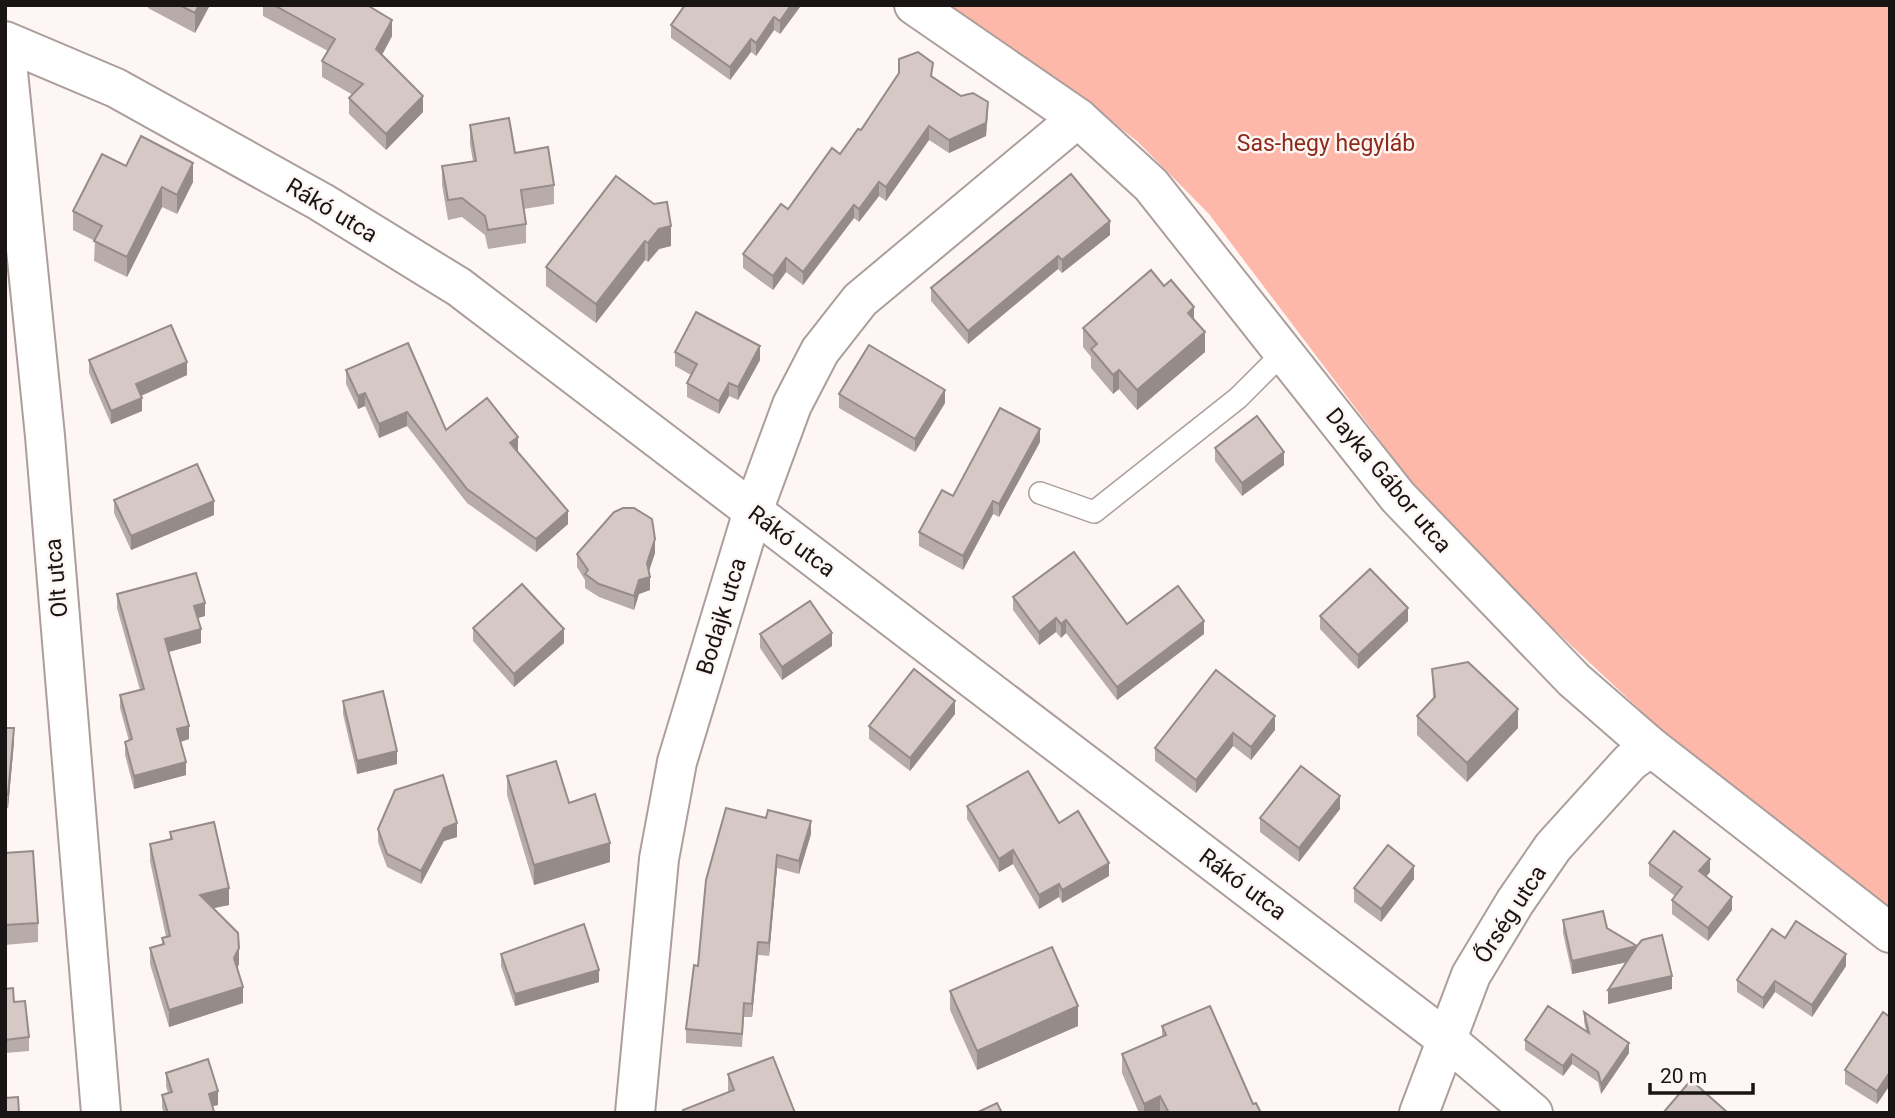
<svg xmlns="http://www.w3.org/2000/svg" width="1895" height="1118" viewBox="0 0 1895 1118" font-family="Roboto,sans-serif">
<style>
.green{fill:#fdb8a9}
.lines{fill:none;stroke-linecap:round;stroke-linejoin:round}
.lane-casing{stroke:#ab9e9b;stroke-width:24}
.street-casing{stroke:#ab9e9b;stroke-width:42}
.lane{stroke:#fff;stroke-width:21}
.street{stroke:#fff;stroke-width:38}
.wall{fill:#b7aca9}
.shaded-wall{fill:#958c8a}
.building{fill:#d5c8c5;stroke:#958c8a;stroke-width:2}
.labels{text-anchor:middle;stroke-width:5;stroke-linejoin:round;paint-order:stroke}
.park-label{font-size:23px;fill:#8d2b1a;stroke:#fef6f4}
.street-label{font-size:23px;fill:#191514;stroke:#fef6f4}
</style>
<rect width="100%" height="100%" fill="#fef6f4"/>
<path class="green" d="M943 5H1890V911L1685 752 1447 529 1209 214 1137 141 1091 106Z"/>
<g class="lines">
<defs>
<path id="lane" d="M1040 493 1094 512 1238 398 1284 352"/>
<g id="street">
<path d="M914 5 1078 118 1151 185 1398 497 1574 680 1651 747 1890 933"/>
<path d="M5 41 116 88 321 202 459 287 1447 1040 1533 1113"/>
<path d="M5 43 45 436 101 1113"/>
<path d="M635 1113 659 859 677 762 753 511 792 405 820 351 860 300 1078 118"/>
<path d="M1419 1113 1471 975 1515 902 1553 847 1630 762 1651 747"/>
</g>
</defs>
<use href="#lane" class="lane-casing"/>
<use href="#street" class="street-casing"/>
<use href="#lane" class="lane"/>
<use href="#street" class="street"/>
</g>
<g class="wall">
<path d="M148 5H210L195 33 148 8Z"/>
<path d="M263 5H367L392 36 382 55 423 112 386 150 349 114V98L353 95 322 77V61L328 51 263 16Z"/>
<path d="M800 5V7L780 34 774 30 756 56 751 52 730 80 671 38V25Z"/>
<path d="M933 77 988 115 986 136 949 153 929 140 886 201 879 196 859 222 854 218 803 285 786 272 773 290 743 268V254L788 209 861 130Z"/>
<path d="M470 125 554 185V204L524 209 526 224V243L488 249 485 235 462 217 448 220 442 185V166L473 161 470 144Z"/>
<path d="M126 166 193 182 177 214 162 207 127 277 94 261 95 241 73 230V211Z"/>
<path d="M616 176 671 246 659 249 648 262 645 260 596 323 546 286V267Z"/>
<path d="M1110 235 1062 273 1058 269 968 344 931 301V288Z"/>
<path d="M1194 320 1205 352 1137 410 1119 389 1113 394 1091 368V357L1083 347V328Z"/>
<path d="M675 352 760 360 738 400 729 396 719 414 687 397V383L691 375 675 366Z"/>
<path d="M89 360 187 375 141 396 142 411 111 424 89 373Z"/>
<path d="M346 370 446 430 518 451H517L568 524 536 552 467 503 407 426 379 438 365 406 358 409 346 384Z"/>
<path d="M839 394 945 403 915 452 839 408Z"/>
<path d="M1040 442 999 517 993 514 963 570 919 546V532L953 496Z"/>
<path d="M1215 448 1284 465 1242 496 1215 461Z"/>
<path d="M114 500 214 515 131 550 114 513Z"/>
<path d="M655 553 649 571 650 590 639 594 634 610 599 597 585 588V580L577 567V554Z"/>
<path d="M117 594 205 616 198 618 201 643 168 652 189 739 180 742 186 775 134 789 125 755V742L129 741 120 708V695L140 690 117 608Z"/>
<path d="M1013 597 1127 624 1204 634 1117 700 1066 633 1061 638 1056 632 1039 645 1013 610Z"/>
<path d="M1320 616 1408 621 1358 669 1320 629Z"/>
<path d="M473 628 564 643 514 687 473 641Z"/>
<path d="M760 634 832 646 782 680 760 648Z"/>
<path d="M1432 669 1518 728 1467 782 1417 735V716L1433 698Z"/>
<path d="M343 701 397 764 357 774 343 714Z"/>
<path d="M955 714 910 771 869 739V726Z"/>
<path d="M1275 716V730L1251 760 1233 746 1196 793 1155 761V748Z"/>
<path d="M5 728 14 742 8 808H5Z"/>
<path d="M507 776 569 803 610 862 534 885 507 795Z"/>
<path d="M967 806 1059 823 1109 876 1062 903 1059 897 1039 909 1013 864 999 872 967 819Z"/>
<path d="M1340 809 1299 862 1260 832V818Z"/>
<path d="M378 829 457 837 444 841 421 884 387 867 378 842Z"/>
<path d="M170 832 229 905 213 908 239 964 237 968 243 1003 169 1027 150 964V948L162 944V938L166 937 150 861V844L170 839Z"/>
<path d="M811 834 799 874 777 868 769 956 758 955 752 1017H744L742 1047 686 1043V1029L698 966 706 880Z"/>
<path d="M5 853 38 923V942L5 945Z"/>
<path d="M1649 863 1710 872 1706 877 1732 910 1708 941 1672 914V900L1675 896 1649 876Z"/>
<path d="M1414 879 1381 922 1354 902V888Z"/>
<path d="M1563 920 1607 928 1672 989 1608 1004 1627 962 1572 974 1563 933Z"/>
<path d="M1785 938 1846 966 1812 1017 1775 992 1763 1009 1737 992V980Z"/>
<path d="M501 954 599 982 515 1006 501 966Z"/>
<path d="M5 989 14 1002 29 1037V1051L5 1053Z"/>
<path d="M950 991 1078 1026 977 1070 950 1010Z"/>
<path d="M1584 1012 1629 1053 1601 1094 1598 1082 1572 1064 1563 1076 1525 1050V1040L1586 1031 1584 1022Z"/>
<path d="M1890 1017V1085L1877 1104 1845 1084V1070Z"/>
<path d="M1162 1026 1253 1104 1261 1113H1139L1122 1073V1054L1162 1036Z"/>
<path d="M166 1073 218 1105 213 1106 214 1113H164L162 1108V1095L168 1093 166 1086Z"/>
<path d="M728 1074 795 1113H683V1110L728 1092Z"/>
</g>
<g class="shaded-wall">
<path d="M199 5H210L195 33V13Z"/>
<path d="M791 5H800V7L780 34V21Z"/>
<path d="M774 17V30L756 56V43Z"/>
<path d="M392 20V36L376 66V49Z"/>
<path d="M751 39V52L730 80V67Z"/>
<path d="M423 96V112L386 150V134Z"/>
<path d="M988 102 986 136 949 153V140Z"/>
<path d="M929 126V140L886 201V187Z"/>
<path d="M193 163V182L177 214V195Z"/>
<path d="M879 182V196L859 222V209Z"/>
<path d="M162 187V207L127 277V257Z"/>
<path d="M854 205V218L803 285V272Z"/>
<path d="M1110 221V235L1062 273V260Z"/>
<path d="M671 226V246L659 249 648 262V243L659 229Z"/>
<path d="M645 241V260L596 323V304Z"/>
<path d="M1058 256V269L968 344V331Z"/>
<path d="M786 258V272L773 290V276Z"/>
<path d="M1194 307V326L1188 313Z"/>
<path d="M1205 332V352L1137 410V390Z"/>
<path d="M760 346V360L738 400V387Z"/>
<path d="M187 362V375L136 398V384Z"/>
<path d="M1119 370V389L1113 394V375Z"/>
<path d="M729 383V396L719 414V401Z"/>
<path d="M945 390V403L915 452V439Z"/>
<path d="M365 393V406L358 409V396Z"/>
<path d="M142 398V411L111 424V411Z"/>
<path d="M407 412V426L379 438V424Z"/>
<path d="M1040 429V442L999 517V504Z"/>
<path d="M518 437V451L510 457V443Z"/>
<path d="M1284 452V465L1242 496V483Z"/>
<path d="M214 501V515L131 550V536Z"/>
<path d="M993 501V514L963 570V556Z"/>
<path d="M568 511V524L536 552V539Z"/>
<path d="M655 539V553L647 577V563Z"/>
<path d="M650 577V590L639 594 634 610V596L639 580Z"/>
<path d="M205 603V616L194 619V606Z"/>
<path d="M1408 608V621L1358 669V655Z"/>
<path d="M1056 618V632L1039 645V632Z"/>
<path d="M1066 620V633L1061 638V624Z"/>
<path d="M1204 621V634L1117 700V687Z"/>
<path d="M201 629V643L165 653V639Z"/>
<path d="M564 629V643L514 687V674Z"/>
<path d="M832 633V646L782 680V667Z"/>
<path d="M955 701V714L910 771V758Z"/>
<path d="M1518 709V728L1467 782V763Z"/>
<path d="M1275 716V730L1251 760V747Z"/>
<path d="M189 726V739L177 743V729Z"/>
<path d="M14 728V742L8 808V795Z"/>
<path d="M1233 733V746L1196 793V780Z"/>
<path d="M397 751V764L357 774V761Z"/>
<path d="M186 762V775L134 789V776Z"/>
<path d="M1340 796V809L1299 862V848Z"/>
<path d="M811 821V834L799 874V861Z"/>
<path d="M457 823V837L444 841 421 884V871L444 828Z"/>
<path d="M610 843V862L534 885V865Z"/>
<path d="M1013 850V864L999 872V859Z"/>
<path d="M777 855V868L769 956V943Z"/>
<path d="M1710 859V872L1699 885V871Z"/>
<path d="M1109 863V876L1062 903V890Z"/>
<path d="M1414 866V879L1381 922V909Z"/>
<path d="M1059 884V897L1039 909V895Z"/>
<path d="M229 888V905L200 911V895Z"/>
<path d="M1732 897V910L1708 941V928Z"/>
<path d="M758 942V955L752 1017V1004Z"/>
<path d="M1637 946V960L1572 974V961Z"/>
<path d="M239 948V964L234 975V958Z"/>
<path d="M1846 954V966L1812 1017V1005Z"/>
<path d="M599 970V982L515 1006V994Z"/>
<path d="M1672 976V989L1608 1004V990Z"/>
<path d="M1775 981V992L1763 1009V998Z"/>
<path d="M243 987V1003L169 1027V1010Z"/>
<path d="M1078 1006V1026L977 1070V1051Z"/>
<path d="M1629 1043V1053L1601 1094V1084Z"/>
<path d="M1572 1054V1064L1563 1076V1066Z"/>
<path d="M1890 1072V1085L1877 1104V1091Z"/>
<path d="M218 1091V1105L209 1107V1094Z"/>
<path d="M1160 1096V1113H1144V1104Z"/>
</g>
<g class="building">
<path d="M179 5H199L195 13Z"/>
<path d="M274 5H367L392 20 376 49 423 96 386 134 349 98 363 84 322 61 335 39Z"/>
<path d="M685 5H791L780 21 774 17 756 43 751 39 730 67 671 25Z"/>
<path d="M918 52 933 63 931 76 961 96 973 93 988 102 986 123 949 140 929 126 886 187 879 182 859 209 854 205 803 272 786 258 773 276 743 254 781 204 788 209 832 148 840 154 858 129 861 130 899 73V59Z"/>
<path d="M509 118 515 153 548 147 554 185 521 190 526 224 488 230 485 216 462 198 448 200 442 166 476 161 470 125Z"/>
<path d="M141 136 193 163 177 195 162 187 127 257 94 241 102 226 73 211 102 154 126 166Z"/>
<path d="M1071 174 1110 221 1062 260 1058 256 968 331 931 288Z"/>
<path d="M616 176 654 204 667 202 671 226 659 229 648 243 645 241 596 304 546 267Z"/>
<path d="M1151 270 1164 286 1171 280 1194 307 1188 313 1205 332 1137 390 1119 370 1113 375 1091 349 1097 344 1083 328Z"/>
<path d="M696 312 760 346 738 387 729 383 719 401 687 383 697 364 675 352Z"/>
<path d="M171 325 187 362 136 384 142 398 111 411 89 360Z"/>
<path d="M408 343 446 430 487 398 518 437 510 443 568 511 536 539 467 489 407 412 379 424 365 393 358 396 346 370Z"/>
<path d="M869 345 945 390 915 439 839 394Z"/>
<path d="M1000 408 1040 429 999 504 993 501 963 556 919 532 942 490 953 496Z"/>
<path d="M1257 416 1284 452 1242 483 1215 448Z"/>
<path d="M197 464 214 501 131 536 114 500Z"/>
<path d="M623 508H634L652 519 655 539 647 563 650 577 639 580 634 596 599 584 585 574 588 570 577 554 614 512Z"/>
<path d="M1074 552 1127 624 1178 586 1204 621 1117 687 1066 620 1061 624 1056 618 1039 632 1013 597Z"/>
<path d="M1370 569 1408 608 1358 655 1320 616Z"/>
<path d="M196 573 205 603 194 606 201 629 165 639 189 726 177 729 186 762 134 776 125 742 132 739 120 695 144 689 117 594Z"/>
<path d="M522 584 564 629 514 674 473 628Z"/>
<path d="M810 601 832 633 782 667 760 634Z"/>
<path d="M1468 662 1518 709 1467 763 1417 716 1435 697 1432 669Z"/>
<path d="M914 669 955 701 910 758 869 726Z"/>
<path d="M1216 670 1275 716 1251 747 1233 733 1196 780 1155 748Z"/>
<path d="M383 691 397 751 357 761 343 701Z"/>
<path d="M5 728H14L8 795H5Z"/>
<path d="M556 761 569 803 595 794 610 843 534 865 507 776Z"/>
<path d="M1301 766 1340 796 1299 848 1260 818Z"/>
<path d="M1028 771 1059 823 1078 811 1109 863 1062 890 1059 884 1039 895 1013 850 999 859 967 806Z"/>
<path d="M443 775 457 823 444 828 421 871 387 854 378 829 395 790Z"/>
<path d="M726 808 766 818 768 810 811 821 799 861 777 855 769 943 758 942 752 1004 744 1003 742 1034 686 1029 694 965 698 966 706 880Z"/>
<path d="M214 822 229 888 200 895 238 933 239 948 234 958 243 987 169 1010 150 948 164 944 162 938 170 936 150 844 172 839 170 832Z"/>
<path d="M1674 831 1710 859 1699 871 1732 897 1708 928 1672 900 1682 887 1649 863Z"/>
<path d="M1388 845 1414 866 1381 909 1354 888Z"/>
<path d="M33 851 38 923 5 925V853Z"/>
<path d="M1603 911 1607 928 1637 946 1642 940 1662 935 1672 976 1608 990 1637 946 1572 961 1563 920Z"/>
<path d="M1796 921 1846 954 1812 1005 1775 981 1763 998 1737 980 1772 929 1785 938Z"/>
<path d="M584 924 599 970 515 994 501 954Z"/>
<path d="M1052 947 1078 1006 977 1051 950 991Z"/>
<path d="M13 988 14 1002 25 1001 29 1037 5 1040V989Z"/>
<path d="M1210 1006 1253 1104 1256 1103 1261 1113H1169L1160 1096 1144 1104 1122 1054 1166 1035 1162 1026Z"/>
<path d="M1548 1006 1589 1033 1584 1012 1629 1043 1601 1084 1598 1072 1572 1054 1563 1066 1525 1040Z"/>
<path d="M1883 1012 1890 1017V1072L1877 1091 1845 1070Z"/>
<path d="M773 1057 795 1113H684L683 1110 734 1090 728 1074Z"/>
<path d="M208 1059 218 1091 209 1094 214 1112 211 1113H168L162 1095 172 1092 166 1073Z"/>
<path d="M1691 1080 1728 1113H1663Z"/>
<path d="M18 1097 19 1113H5V1098Z"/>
<path d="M997 1103 1002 1113H976Z"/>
</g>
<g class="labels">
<g class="park-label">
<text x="1326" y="151">Sas-hegy hegyláb</text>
</g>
<g class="street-label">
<text transform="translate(332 210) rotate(31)" y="8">Rákó utca</text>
<text transform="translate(1389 480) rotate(50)" y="8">Dayka Gábor utca</text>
<text transform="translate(792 541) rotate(37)" y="8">Rákó utca</text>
<text transform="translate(56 578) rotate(-95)" y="8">Olt utca</text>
<text transform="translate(721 616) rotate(-73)" y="8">Bodajk utca</text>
<text transform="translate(1243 884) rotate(37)" y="8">Rákó utca</text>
<text transform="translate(1510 914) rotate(-57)" y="8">Őrség utca</text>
</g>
</g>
<rect width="1895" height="1118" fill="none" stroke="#191514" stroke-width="14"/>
<path d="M1650 1083v10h103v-10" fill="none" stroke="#191514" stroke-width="3.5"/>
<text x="1660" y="1083" font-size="21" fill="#191514" stroke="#fef6f4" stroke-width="5" paint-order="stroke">20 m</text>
</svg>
